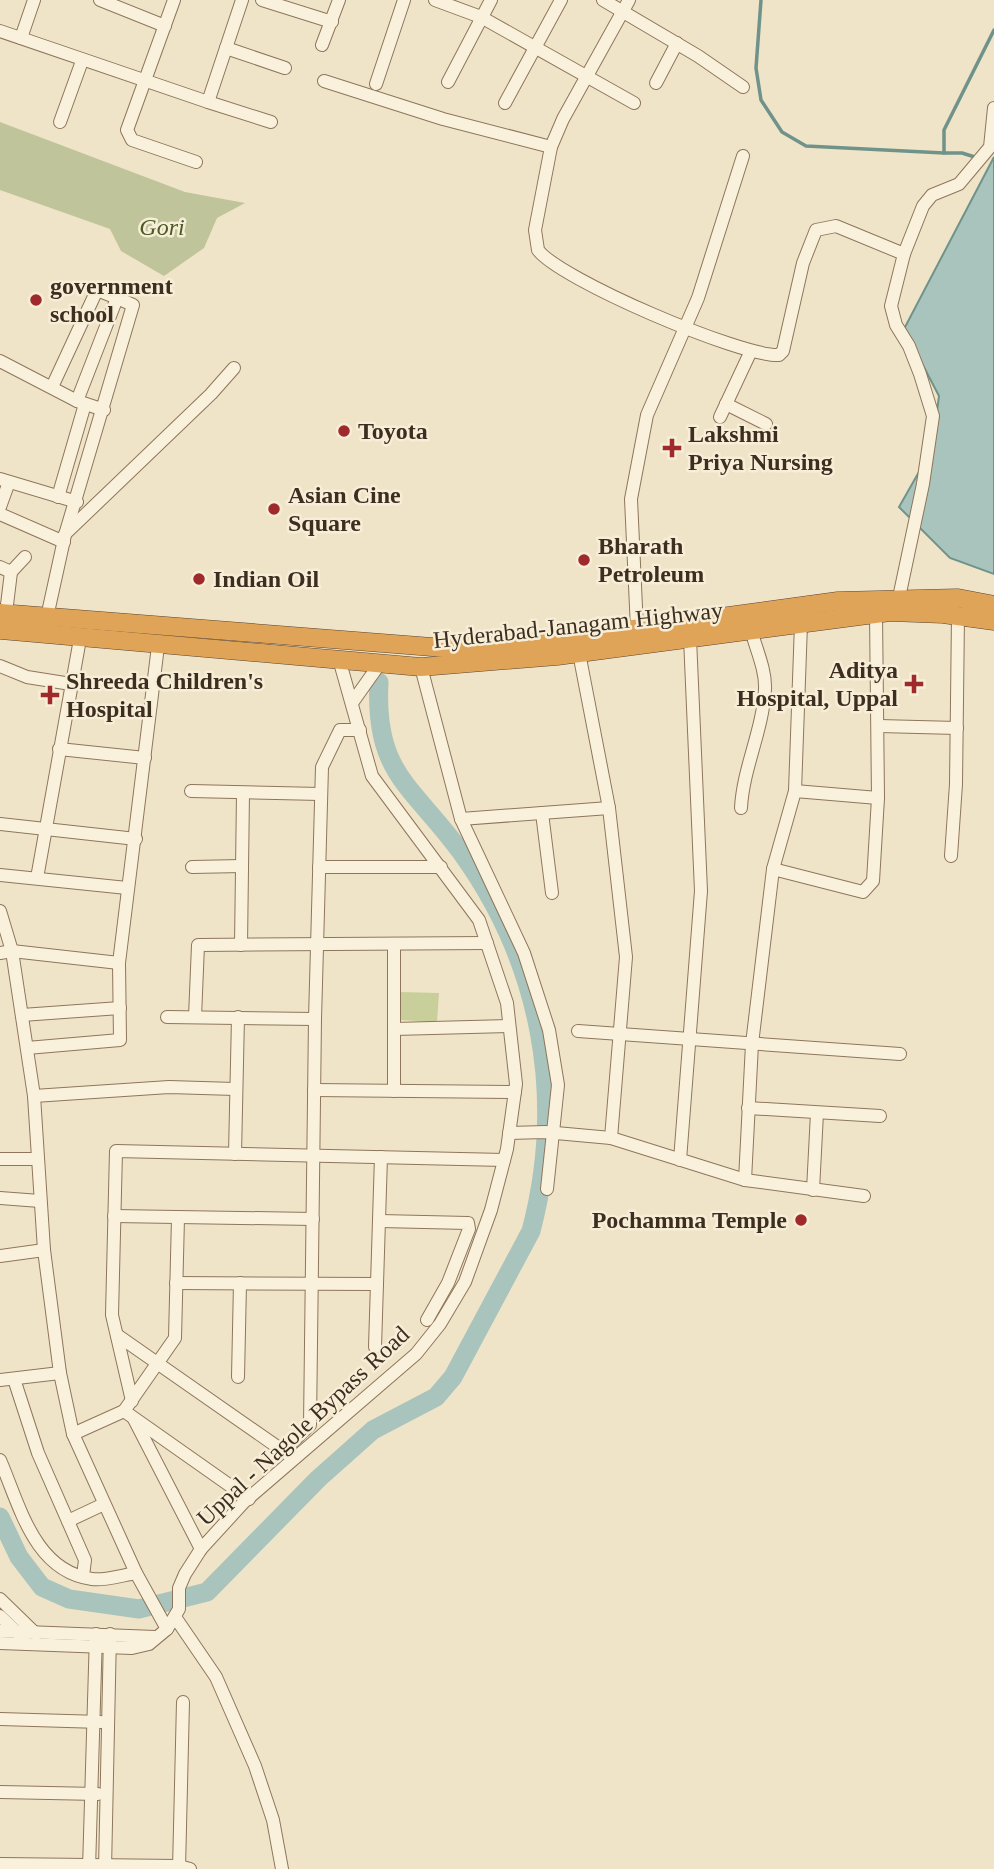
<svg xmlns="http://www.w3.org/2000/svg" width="994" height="1869" viewBox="0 0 994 1869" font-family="Georgia,serif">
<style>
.green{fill:#c9cf9b}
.cemetery{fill:#bfc49a}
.water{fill:#a9c4bc;stroke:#6f938a;stroke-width:2}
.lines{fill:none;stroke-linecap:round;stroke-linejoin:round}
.stream{stroke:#6f938a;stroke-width:3.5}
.river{stroke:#a9c4bc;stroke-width:19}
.minor-casing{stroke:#8d765c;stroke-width:14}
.highway-casing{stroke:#5b4430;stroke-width:19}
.minor{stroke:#faf1dc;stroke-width:12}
.highway{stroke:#e0a458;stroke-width:18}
.poi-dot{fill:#9e2a2b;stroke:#f7eed8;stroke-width:2.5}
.labels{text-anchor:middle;stroke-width:5;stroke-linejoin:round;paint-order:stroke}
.park-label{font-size:24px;font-style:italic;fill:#4d5a26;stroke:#f7eed8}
.poi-label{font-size:24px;font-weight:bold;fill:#3d2e20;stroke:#f7eed8;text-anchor:start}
.street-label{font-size:24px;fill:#3d2e20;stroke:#f7eed8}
</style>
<rect width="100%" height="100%" fill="#f0e4c8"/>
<path class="green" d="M400 992 439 993 437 1022 399 1020Z"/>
<path class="cemetery" d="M0 122 185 192 245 203 217 218 204 248 164 276 121 251 110 229 0 190Z"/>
<path class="water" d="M994 157V574L950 558 899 507 932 449 939 396 904 329Z"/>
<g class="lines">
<g class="stream">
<path d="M761 0 756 68 761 100 782 132 806 146 944 153"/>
<path d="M978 158 962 153H944V130L994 30"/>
</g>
<path class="river" d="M0 1517 19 1557 42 1587 69 1599 139 1609 207 1592 318 1479 373 1430 436 1397 453 1377 531 1231C566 1098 542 964 461 852 413 786 374 774 379 682"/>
<defs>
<g id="minor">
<path d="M100 0 165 26"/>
<path d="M174 0 127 130 132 140 196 162"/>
<path d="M262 0 332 22"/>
<path d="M435 0 481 17 634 103"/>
<path d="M603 0 698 56 743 87"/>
<path d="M629 0 563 119 551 147 535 230 538 250C559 279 741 357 779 355L783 351 803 263 816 230 836 226 904 254 923 206 932 195 959 184 990 147 994 108"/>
<path d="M0 31 208 102 242 0"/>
<path d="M21 38 34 0"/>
<path d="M322 45 339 0"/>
<path d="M226 48 285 68"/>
<path d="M324 81 443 119 551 147"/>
<path d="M448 82 491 0"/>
<path d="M656 83 677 43"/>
<path d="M376 84 404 0"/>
<path d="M208 102 271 122"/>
<path d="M505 103 561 0"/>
<path d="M60 122 82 61"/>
<path d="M0 361 77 401 104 410"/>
<path d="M52 387 97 290 117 298 77 401"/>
<path d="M726 404 766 424"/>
<path d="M720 417 750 353"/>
<path d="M0 479 77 502"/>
<path d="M58 497 85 404"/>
<path d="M0 507 9 482"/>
<path d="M0 514 64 542"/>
<path d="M65 534 211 394 234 368"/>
<path d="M0 567 11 572 25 557"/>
<path d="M897 607 923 484 933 416 920 374 909 346 896 325 891 306 904 254"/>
<path d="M6 613 11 572"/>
<path d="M47 617 65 535 133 305 117 298"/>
<path d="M637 629 631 499 647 415 698 298 743 156"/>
<path d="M579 653 609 808 626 957 611 1138"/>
<path d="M0 666 27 677 71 684"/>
<path d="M421 667 461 819 524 953 549 1030 558 1085 547 1189"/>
<path d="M352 703 381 662"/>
<path d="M879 726 957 728"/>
<path d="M59 749 145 758"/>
<path d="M191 791 320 794"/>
<path d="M795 791 878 798"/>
<path d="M741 808C743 768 763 730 765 689 766 670 756 649 751 630"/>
<path d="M542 813 552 893"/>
<path d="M461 819 609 808"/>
<path d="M0 824 136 839"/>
<path d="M951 856 956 784 958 616"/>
<path d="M192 867 242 866"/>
<path d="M319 867H441"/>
<path d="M773 869 863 892 873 881 878 798 876 614"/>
<path d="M0 875 127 888"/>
<path d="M37 878 80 639"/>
<path d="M0 911 12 951 34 1096 44 1250 60 1373 73 1434 136 1573 167 1629"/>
<path d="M241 945 243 793"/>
<path d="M394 945V1091"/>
<path d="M0 953 12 951 119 963"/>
<path d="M22 1015 120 1008"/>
<path d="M167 1017 315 1019"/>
<path d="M195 1017 198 945 487 943"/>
<path d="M394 1029 509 1026"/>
<path d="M578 1031 900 1054"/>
<path d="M27 1048 120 1040 119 963 158 646"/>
<path d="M314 1090 515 1092"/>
<path d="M34 1096 169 1087 235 1089"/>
<path d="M748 1108 880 1116"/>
<path d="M509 1133 545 1132 611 1138 745 1180 864 1196"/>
<path d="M235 1154 238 1017"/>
<path d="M0 1159H37"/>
<path d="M680 1160 701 891 690 638"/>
<path d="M745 1180 752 1044 773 869 795 791 801 624"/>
<path d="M813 1190 817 1113"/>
<path d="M0 1198 40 1201"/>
<path d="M114 1216 313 1219"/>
<path d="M380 1221 468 1223 469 1229 448 1283 427 1320"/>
<path d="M0 1256 44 1250"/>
<path d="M176 1283 377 1284"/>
<path d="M117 1335 289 1455"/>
<path d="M375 1347 381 1157"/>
<path d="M238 1377 240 1283"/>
<path d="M14 1379 38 1453 85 1560 83 1576"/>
<path d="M0 1380 60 1373"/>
<path d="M132 1401 112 1315 116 1151 504 1160"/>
<path d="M124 1411 249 1499"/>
<path d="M134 1419 201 1549"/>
<path d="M73 1434 124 1411 175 1338 178 1218"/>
<path d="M283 1451 310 1425 315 1019 322 767 340 730H360"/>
<path d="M0 1460C20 1506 34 1571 92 1579 105 1581 123 1575 136 1573"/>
<path d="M68 1521 104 1504"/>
<path d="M0 1599 36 1634"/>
<path d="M0 1616 19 1634"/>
<path d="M175 1617 216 1677 255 1766 273 1820 282 1869"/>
<path d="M0 1631 155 1637"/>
<path d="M0 1643 132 1648 149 1644 167 1629 179 1609V1588L185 1574 201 1549 244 1502 416 1354 440 1324 465 1282 491 1210 507 1149 516 1084 507 1003 479 920 372 776 339 659"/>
<path d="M0 1719 101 1722"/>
<path d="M0 1792 98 1794"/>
<path d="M0 1864 179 1866 190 1869"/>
<path d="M89 1869 96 1634"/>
<path d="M105 1869 110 1634"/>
<path d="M179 1869 183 1702"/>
</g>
<g id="highway">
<path d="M0 613 445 648 531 643 838 601 958 598 994 605"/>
<path d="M0 630 421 667 557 656 890 612 943 614 994 621"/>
</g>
</defs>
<use href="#minor" class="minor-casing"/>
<use href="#highway" class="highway-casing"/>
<use href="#minor" class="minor"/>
<use href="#highway" class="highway"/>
</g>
<g class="poi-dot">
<circle cx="36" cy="300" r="7"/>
<circle cx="344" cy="431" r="7"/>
<path d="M668.5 437.5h7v7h7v7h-7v7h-7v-7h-7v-7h7z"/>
<circle cx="274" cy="509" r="7"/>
<circle cx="584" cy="560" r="7"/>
<circle cx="199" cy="579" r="7"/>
<path d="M910.5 673.5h7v7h7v7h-7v7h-7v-7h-7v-7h7z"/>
<path d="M46.5 684.5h7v7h7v7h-7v7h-7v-7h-7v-7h7z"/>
<circle cx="801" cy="1220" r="7"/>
</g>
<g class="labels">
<g class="park-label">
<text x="162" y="235">Gori</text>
</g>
<g class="poi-label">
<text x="50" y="294">government<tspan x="50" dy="28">school</tspan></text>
<text x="358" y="439">Toyota</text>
<text x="688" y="442">Lakshmi<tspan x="688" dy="28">Priya Nursing</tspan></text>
<text x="288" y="503">Asian Cine<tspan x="288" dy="28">Square</tspan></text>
<text x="598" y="554">Bharath<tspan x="598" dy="28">Petroleum</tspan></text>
<text x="213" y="587">Indian Oil</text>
<text x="898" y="678" text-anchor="end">Aditya<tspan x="898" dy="28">Hospital, Uppal</tspan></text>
<text x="66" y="689">Shreeda Children's<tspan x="66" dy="28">Hospital</tspan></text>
<text x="787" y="1228" text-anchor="end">Pochamma Temple</text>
</g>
<g class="street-label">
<text transform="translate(578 625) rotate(-6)" y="8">Hyderabad-Janagam Highway</text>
<text transform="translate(303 1426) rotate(-43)" y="8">Uppal - Nagole Bypass Road</text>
</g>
</g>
</svg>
